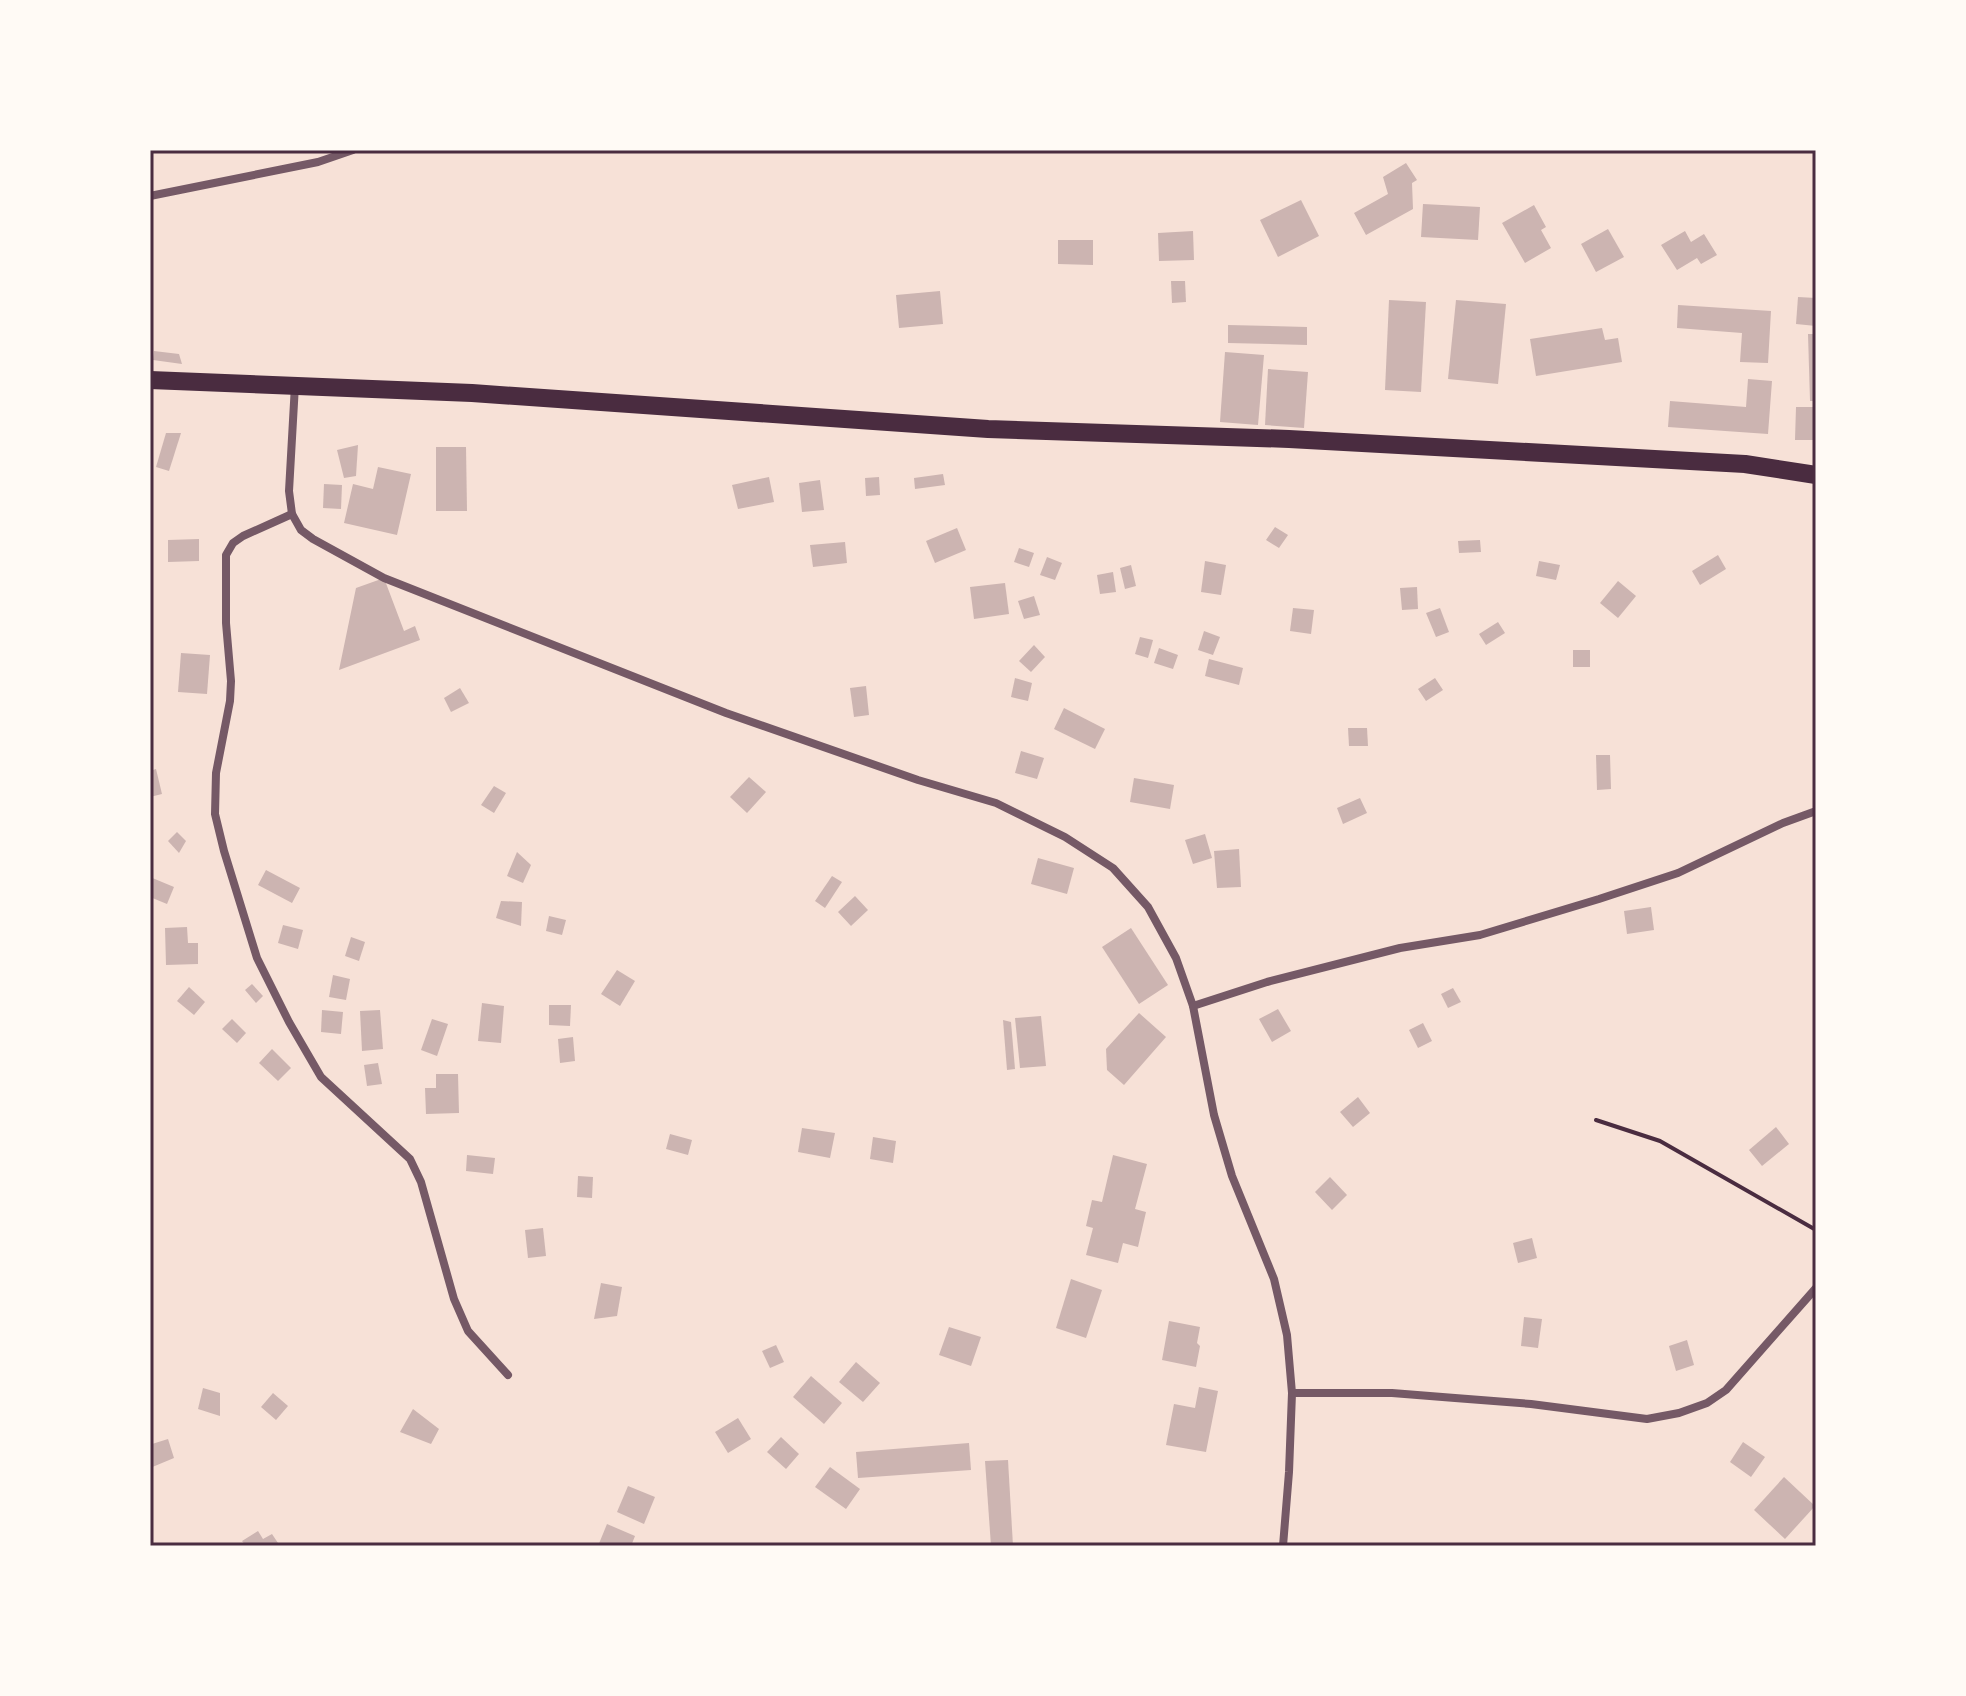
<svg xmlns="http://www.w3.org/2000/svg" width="1966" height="1696" viewBox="0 0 1966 1696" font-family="'PT Serif',serif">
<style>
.building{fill:#ccb4b1}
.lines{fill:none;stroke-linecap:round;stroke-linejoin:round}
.path{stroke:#4a2c40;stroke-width:4}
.minor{stroke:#755966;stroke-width:8}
.trunk{stroke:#4a2c40;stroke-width:18}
.neatline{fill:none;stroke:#4a2c40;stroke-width:3}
</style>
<rect width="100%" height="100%" fill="#f7e1d7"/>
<g class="building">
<path d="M1406 163 1417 180 1412 183 1413 209 1366 235 1354 213 1388 194 1383 177Z"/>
<path d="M1301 200 1319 236 1278 257 1260 220Z"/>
<path d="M1423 204 1480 207 1478 240 1421 237Z"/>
<path d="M1534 205 1546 227 1541 230 1551 248 1525 263 1502 223Z"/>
<path d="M1608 229 1624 257 1596 272 1581 244Z"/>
<path d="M1193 231 1194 260 1159 261 1158 233Z"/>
<path d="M1685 231 1691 242 1704 234 1717 255 1701 264 1697 258 1677 270 1661 245Z"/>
<path d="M1058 240H1093V265L1058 264Z"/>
<path d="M1171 281H1185L1186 302 1172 303Z"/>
<path d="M940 291 943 324 899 328 896 295Z"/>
<path d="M1798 297 1816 298V326L1796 324Z"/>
<path d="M1389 300 1426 302 1421 392 1385 390Z"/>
<path d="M1456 300 1506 304 1498 384 1448 379Z"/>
<path d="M1678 305 1771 311 1768 363 1740 362 1742 333 1677 328Z"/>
<path d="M1228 325 1307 327V345L1228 343Z"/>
<path d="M1602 328 1605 340 1618 338 1622 362 1536 376 1530 339Z"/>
<path d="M1808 334H1816V401H1810Z"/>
<path d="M154 351 179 354 182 364 153 360Z"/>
<path d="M1225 352 1264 355 1258 425 1220 422Z"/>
<path d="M1268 369 1308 372 1304 428 1265 425Z"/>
<path d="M1748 379 1772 381 1768 434 1668 427 1670 401 1746 407Z"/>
<path d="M1796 407H1816V440H1795Z"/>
<path d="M166 433H181L169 471 156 467Z"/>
<path d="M358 445 356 476 344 478 337 450Z"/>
<path d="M436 447H466L467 511H436Z"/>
<path d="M378 467 411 474 397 535 344 523 353 484 373 489Z"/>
<path d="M943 474 945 485 915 489 914 478Z"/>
<path d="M769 477 774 502 738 509 732 485Z"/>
<path d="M879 477 880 495 866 496 865 478Z"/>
<path d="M820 480 824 510 802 512 799 483Z"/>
<path d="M324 484 342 485 341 509 323 508Z"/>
<path d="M1275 527 1288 535 1279 548 1266 540Z"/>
<path d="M957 528 966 550 935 563 926 541Z"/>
<path d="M199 539V561L168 562V540Z"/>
<path d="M1480 540 1481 552 1459 553 1458 541Z"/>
<path d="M845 542 847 563 813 567 810 545Z"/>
<path d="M1019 548 1034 553 1029 567 1014 562Z"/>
<path d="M1718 555 1726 569 1700 585 1692 571Z"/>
<path d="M1047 557 1062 563 1055 580 1040 575Z"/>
<path d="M1205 561 1226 565 1221 595 1201 592Z"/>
<path d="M1539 561 1560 565 1556 580 1536 576Z"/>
<path d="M1131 565 1136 586 1125 589 1120 568Z"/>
<path d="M1113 572 1116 592 1100 594 1097 575Z"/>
<path d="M384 578 404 631 415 626 420 640 339 670 356 588Z"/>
<path d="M1618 581 1636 596 1618 618 1600 603Z"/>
<path d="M1005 583 1009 614 974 619 970 587Z"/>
<path d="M1417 587 1418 609 1402 610 1400 588Z"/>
<path d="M1034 596 1040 615 1024 619 1018 601Z"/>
<path d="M1293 608 1314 610 1311 634 1290 631Z"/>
<path d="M1440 608 1449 632 1436 637 1426 613Z"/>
<path d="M1498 622 1505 633 1486 645 1479 634Z"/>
<path d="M1204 631 1220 637 1213 655 1198 650Z"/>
<path d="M1140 637 1153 640 1148 658 1135 654Z"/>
<path d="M1034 645 1045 657 1031 672 1019 661Z"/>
<path d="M1159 648 1178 655 1173 669 1154 663Z"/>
<rect x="1573" y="650" width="17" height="17"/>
<path d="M181 653 210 655 207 694 178 692Z"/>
<path d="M1209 659 1243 668 1239 685 1205 676Z"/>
<path d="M1015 678 1032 683 1028 701 1011 697Z"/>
<path d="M1435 678 1443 690 1426 701 1418 689Z"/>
<path d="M866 686 869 715 854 717 850 688Z"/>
<path d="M460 688 469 703 451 712 444 698Z"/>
<path d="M1064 708 1105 729 1095 749 1054 729Z"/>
<path d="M1348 728H1367L1368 746H1349Z"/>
<path d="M1021 751 1044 758 1037 779 1015 773Z"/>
<path d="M1596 755H1610L1611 789 1597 790Z"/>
<path d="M156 769 162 794 150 797V771Z"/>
<path d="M749 777 766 792 747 813 730 797Z"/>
<path d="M1134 778 1174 785 1170 809 1130 802Z"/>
<path d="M494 786 506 793 494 813 481 805Z"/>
<path d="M1360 798 1367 813 1343 824 1337 808Z"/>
<path d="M177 832 186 841 179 853 168 841Z"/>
<path d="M1205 834 1212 858 1193 864 1185 840Z"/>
<path d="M1239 849 1241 887 1217 888 1214 851Z"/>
<path d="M517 852 531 865 523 883 507 876Z"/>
<path d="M1038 858 1074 868 1067 894 1031 884Z"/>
<path d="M266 870 300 888 292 903 258 885Z"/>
<path d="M832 876 842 882 825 908 815 901Z"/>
<path d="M150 877 174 887 167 904 150 897Z"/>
<path d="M855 896 868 910 851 926 838 912Z"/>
<path d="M501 901 522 902 521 926 496 918Z"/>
<path d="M1651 907 1654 930 1627 934 1624 911Z"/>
<path d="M549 916 566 920 562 935 546 931Z"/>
<path d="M283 925 303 930 298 949 278 943Z"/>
<path d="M187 927 188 943H198V964L166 965 165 928Z"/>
<path d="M1131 928 1168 985 1139 1004 1102 947Z"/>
<path d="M351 937 365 942 359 961 345 956Z"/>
<path d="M617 970 635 981 620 1006 601 994Z"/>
<path d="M333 975 350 979 346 1000 329 997Z"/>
<path d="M252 984 263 996 256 1003 245 990Z"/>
<path d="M189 987 205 1002 194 1015 177 1001Z"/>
<path d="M1453 988 1461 1002 1448 1008 1441 994Z"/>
<path d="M482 1003 504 1006 501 1043 478 1041Z"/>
<path d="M549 1005H571L570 1026 549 1025Z"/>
<path d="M1278 1009 1291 1031 1272 1042 1259 1019Z"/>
<path d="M322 1010 343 1012 341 1034 321 1032Z"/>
<path d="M380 1010 383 1049 362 1051 360 1011Z"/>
<path d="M1139 1013 1166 1037 1124 1085 1107 1070 1106 1049Z"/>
<path d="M1041 1016 1046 1066 1020 1068 1015 1018Z"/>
<path d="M232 1019 246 1033 237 1043 222 1029Z"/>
<path d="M432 1019 448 1024 437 1056 421 1050Z"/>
<path d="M1003 1020 1011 1022 1015 1069 1007 1070Z"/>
<path d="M1423 1023 1432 1041 1418 1048 1409 1030Z"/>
<path d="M573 1037 575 1061 560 1063 558 1039Z"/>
<path d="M272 1049 291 1068 278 1081 259 1063Z"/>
<path d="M378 1063 382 1084 367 1086 364 1065Z"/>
<path d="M436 1074H458L459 1113 426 1114 425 1088H436Z"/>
<path d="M1358 1097 1370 1113 1353 1127 1340 1112Z"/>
<path d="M1776 1127 1789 1144 1762 1166 1749 1150Z"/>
<path d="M802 1128 835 1133 830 1158 798 1152Z"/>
<path d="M670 1134 692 1140 688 1155 666 1149Z"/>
<path d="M873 1137 896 1141 893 1163 870 1159Z"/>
<path d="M467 1155 495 1158 493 1174 466 1171Z"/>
<path d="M1113 1155 1147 1164 1135 1209 1146 1212 1138 1247 1123 1243 1118 1263 1086 1255 1093 1228 1086 1226 1092 1200 1102 1202Z"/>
<path d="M578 1176 593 1177 592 1198 577 1197Z"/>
<path d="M1330 1177 1347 1195 1332 1210 1315 1192Z"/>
<path d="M543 1228 546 1256 528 1258 525 1230Z"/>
<path d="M1532 1238 1537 1258 1518 1263 1513 1243Z"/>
<path d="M1071 1279 1102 1290 1086 1338 1056 1328Z"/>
<path d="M601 1283 622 1287 617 1316 594 1319Z"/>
<path d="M1524 1317 1542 1319 1538 1348 1521 1346Z"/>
<path d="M1169 1321 1200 1327 1197 1343 1200 1346 1196 1367 1162 1360Z"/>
<path d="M949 1327 981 1337 971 1366 939 1355Z"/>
<path d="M1687 1340 1694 1365 1676 1371 1669 1346Z"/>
<path d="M776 1345 784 1362 770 1368 762 1351Z"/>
<path d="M856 1362 880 1383 863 1402 839 1382Z"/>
<path d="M811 1376 842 1403 824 1424 793 1397Z"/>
<path d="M1199 1387 1218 1391 1206 1452 1166 1445 1174 1404 1195 1408Z"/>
<path d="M203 1388 220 1393V1416L198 1409Z"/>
<path d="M273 1393 288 1406 276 1420 261 1407Z"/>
<path d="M413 1409 439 1429 431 1444 400 1432Z"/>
<path d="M738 1418 751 1439 728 1453 715 1432Z"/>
<path d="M781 1437 799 1454 786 1469 767 1452Z"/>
<path d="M150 1439 152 1444 168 1439 174 1458 150 1468Z"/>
<path d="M1743 1442 1765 1457 1751 1477 1730 1462Z"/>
<path d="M969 1443 971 1470 858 1478 856 1452Z"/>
<path d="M1008 1460 1013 1546H991L985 1461Z"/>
<path d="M830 1467 860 1489 846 1509 815 1487Z"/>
<path d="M1784 1477 1815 1506 1785 1539 1754 1510Z"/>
<path d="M628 1486 655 1497 644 1524 617 1512Z"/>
<path d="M607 1524 635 1536 631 1546H598Z"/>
<path d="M258 1531 263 1539 272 1534 280 1546H246L242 1541Z"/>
</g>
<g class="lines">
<path class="path" d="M1596 1120 1660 1141 1816 1230"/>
<g class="minor">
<path d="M150 196 318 162 353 150"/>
<path d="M295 385 289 491 292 514 301 530 313 539 384 578 726 713 918 780 996 803 1065 837 1113 868 1148 907 1176 958 1193 1006 1214 1115 1232 1176 1274 1279 1287 1335 1292 1393 1289 1472 1283 1546"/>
<path d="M292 514 243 536 233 543 226 555V623L231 681 230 701 216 773 215 814 224 851 257 958 289 1022 321 1077 410 1159 421 1182 454 1299 468 1331 508 1375"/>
<path d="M1193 1006 1267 982 1400 948 1480 935 1599 899 1678 873 1783 823 1816 811"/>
<path d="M1292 1393H1392L1455 1398 1531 1404 1647 1419 1679 1413 1707 1403 1726 1390 1816 1288"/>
</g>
<path class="trunk" d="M150 380 472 393 988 429 1289 439 1745 464 1816 475"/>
</g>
<rect width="1966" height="1696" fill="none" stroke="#fffaf5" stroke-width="304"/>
<rect x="152" y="152" width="1662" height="1392" class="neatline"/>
</svg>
